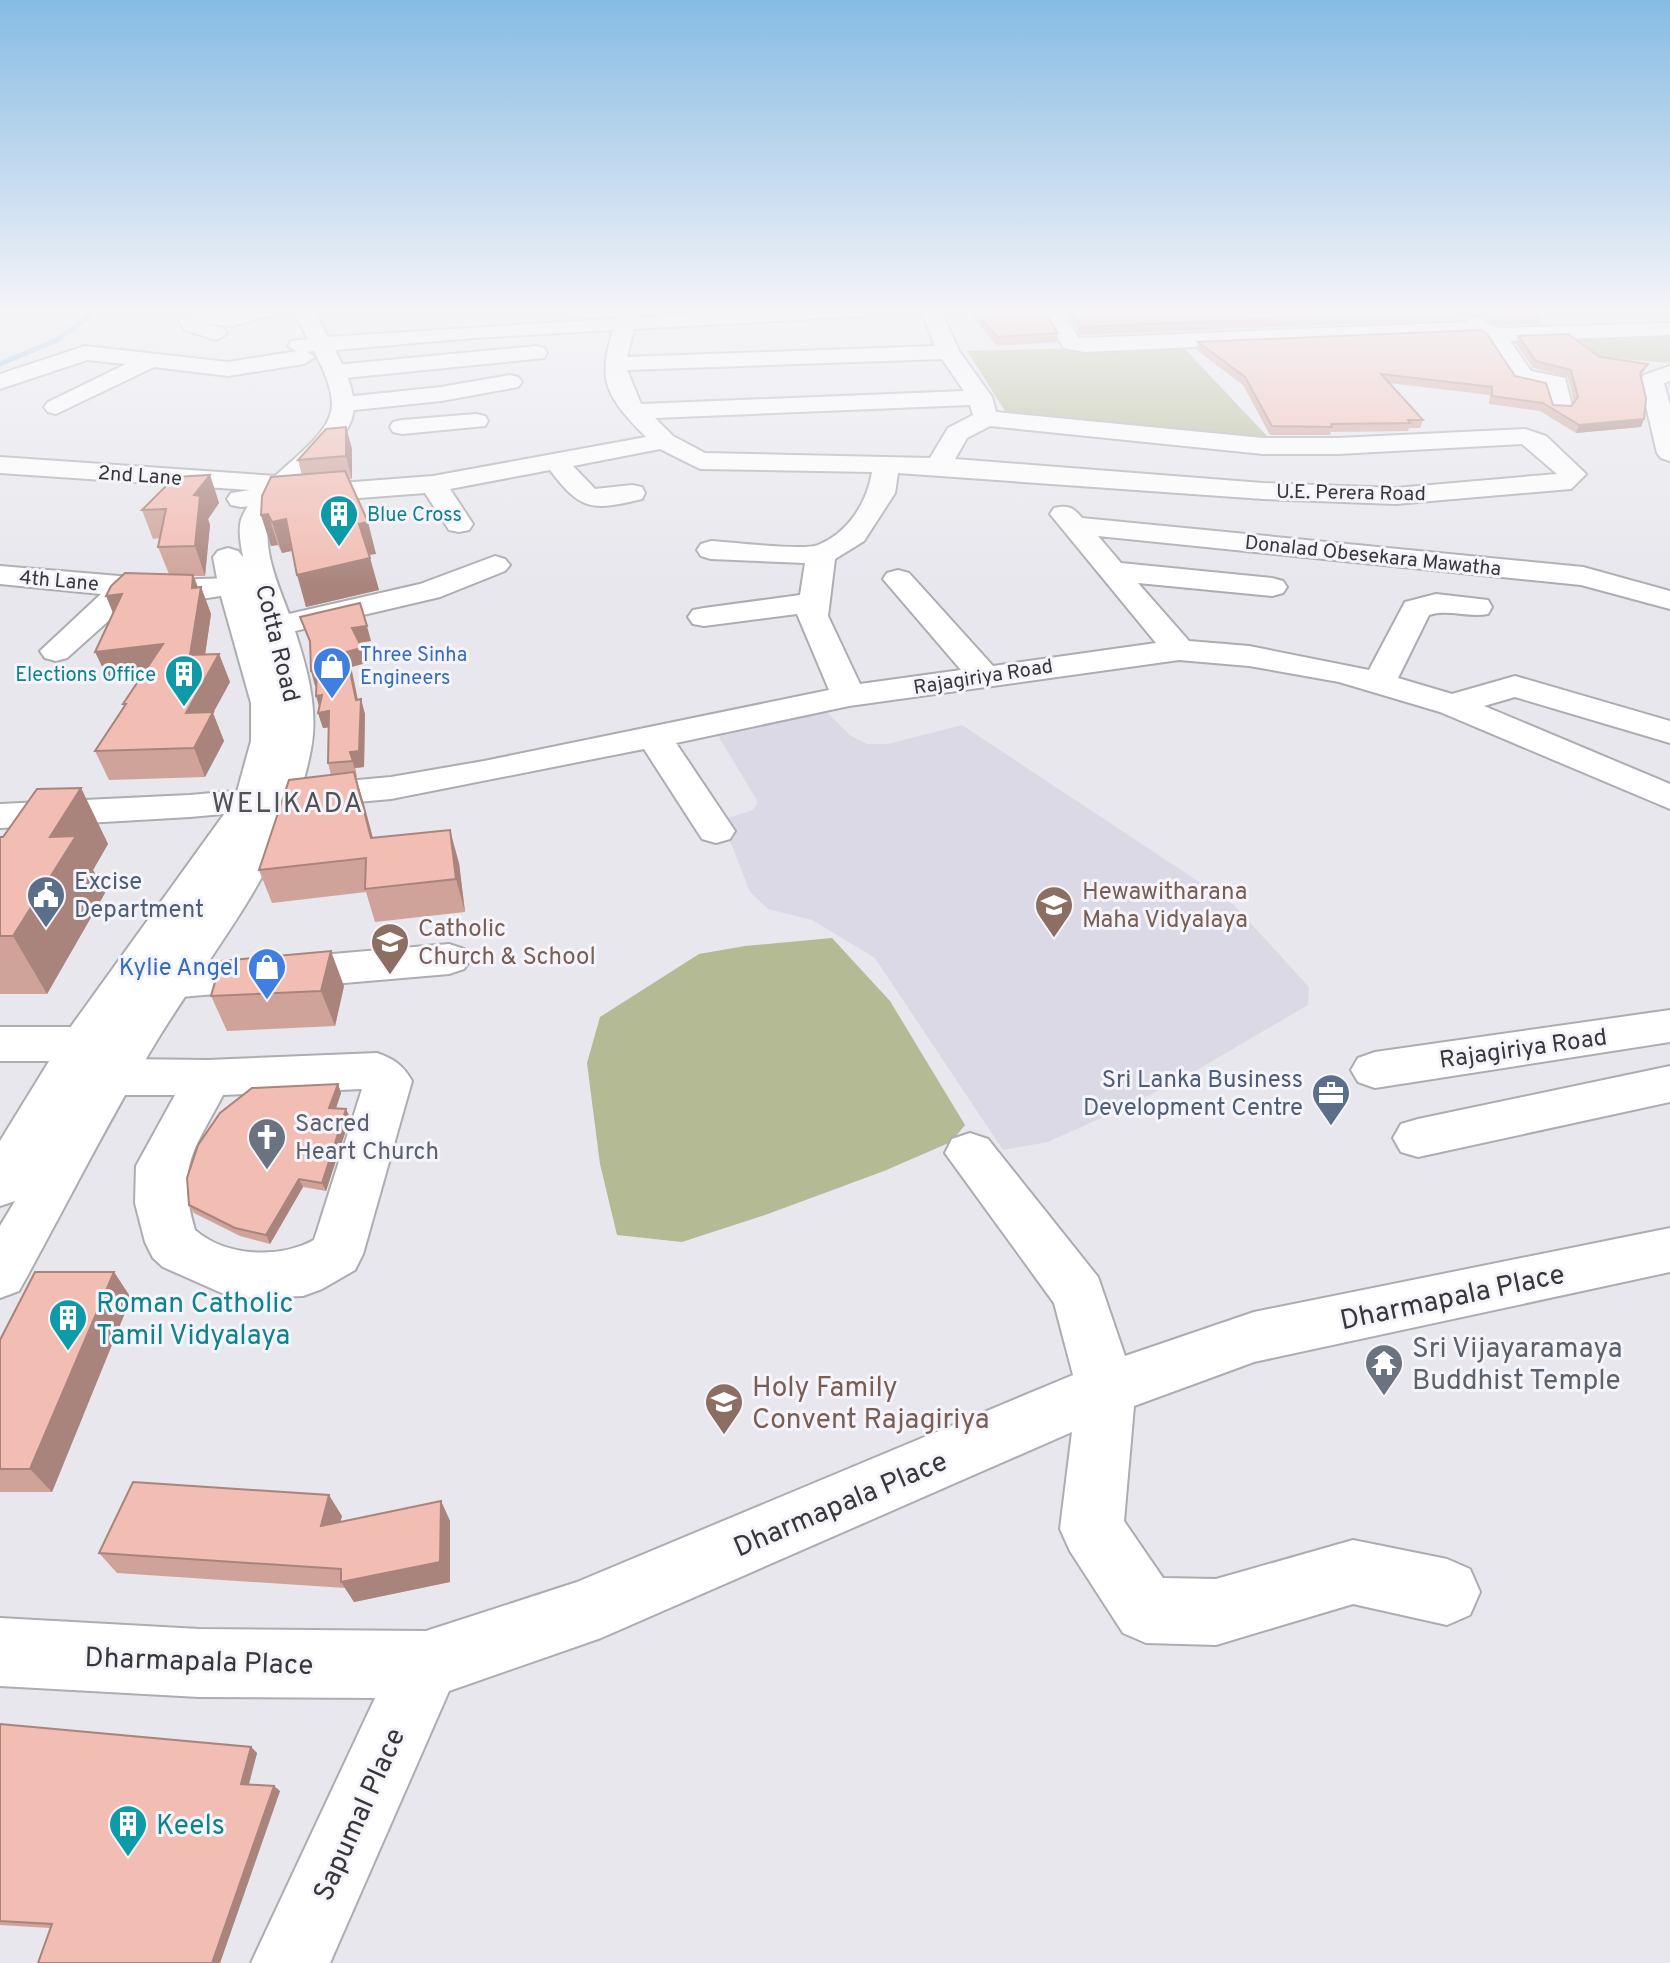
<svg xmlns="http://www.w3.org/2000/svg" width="1670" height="1963" viewBox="0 0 1670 1963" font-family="Overpass,sans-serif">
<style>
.built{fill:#dcd9e7}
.green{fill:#b3ba94}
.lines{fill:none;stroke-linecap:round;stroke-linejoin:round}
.stream{stroke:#94c5df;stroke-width:5}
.minor-casing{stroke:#adacb1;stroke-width:4}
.major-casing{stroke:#adacb1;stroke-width:4}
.minor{fill:#fff;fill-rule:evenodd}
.major{fill:#fff;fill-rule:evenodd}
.wall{fill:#d0a39a}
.shaded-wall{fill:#a9847d}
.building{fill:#f2bdb3;stroke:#a9847d;stroke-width:2}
.labels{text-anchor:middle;stroke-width:6;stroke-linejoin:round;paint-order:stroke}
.far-street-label{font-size:20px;fill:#38373a;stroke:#f5f4fa}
.far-culture-label{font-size:20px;fill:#0d838f;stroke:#f5f4fa;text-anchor:start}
.far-shop-label{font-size:20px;fill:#366cbe;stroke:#f5f4fa;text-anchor:start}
.street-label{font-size:24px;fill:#38373a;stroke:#f5f4fa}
.service-label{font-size:24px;fill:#4e5e75;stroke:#f5f4fa;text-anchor:start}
.education-label{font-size:24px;fill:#785e54;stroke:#f5f4fa;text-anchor:start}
.shop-label{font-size:24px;fill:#366cbe;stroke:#f5f4fa;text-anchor:end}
.worship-label{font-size:24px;fill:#5b616d;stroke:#f5f4fa;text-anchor:start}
.quarter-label{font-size:28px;letter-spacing:2px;fill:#525156;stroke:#f5f4fa}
.near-street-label{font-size:28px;fill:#38373a;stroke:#f5f4fa}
.near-culture-label{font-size:28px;fill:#0d838f;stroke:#f5f4fa;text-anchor:start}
.near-worship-label{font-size:28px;fill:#5b616d;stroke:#f5f4fa;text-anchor:start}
.near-education-label{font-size:28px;fill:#785e54;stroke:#f5f4fa;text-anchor:start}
</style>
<rect width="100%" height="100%" fill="#e8e7ed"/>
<path class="built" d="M814 709 828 713 851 736 867 744H888L962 725 1234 905 1309 987 1308 1005 1180 1080 1123 1108 1048 1142 1003 1150 875 958 812 920 768 909 750 892 722 820 753 810 758 802 714 729Z"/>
<g class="green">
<path d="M1670 333V363L1567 355 1559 334Z"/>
<path d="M1182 346 1268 437 1007 414 967 351Z"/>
<path d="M832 938 890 1001 965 1125 951 1142 884 1171 765 1215 682 1242 617 1235 600 1164 587 1063 600 1017 699 954 745 946Z"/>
</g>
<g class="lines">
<path class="stream" d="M0 364 57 340 97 310"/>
<defs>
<g id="minor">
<path d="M245 310H279L276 314 232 326 206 324 224 329 227 334 216 340 185 330 179 322C196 304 223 316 245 310Z"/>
<path d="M619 310H639L627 357 935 346 921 310H941L959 351 992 397 996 412 1263 438H1338L1525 429 1546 436 1586 474 1571 489 1396 504 1263 499 898 473 895 493 864 541 835 559 828 616 860 684 961 670 883 579 887 573 898 570 909 573 993 666 1156 643 1050 514 1054 508C1068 505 1073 507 1082 518L1583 567 1670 591V609L1581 585 1098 536 1121 563 1272 578 1283 581 1287 587 1283 593 1272 596 1138 583 1189 641 1249 646 1369 670 1405 602 1436 594 1488 600 1492 607 1488 614C1468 618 1448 609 1429 615L1398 678 1452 694 1515 676 1670 721V743L1515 697 1484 706 1670 784V809L1440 712 1339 682 1249 666 1179 660 849 706 676 743 735 831 730 839 716 843 702 839 644 749 391 799 190 817 0 828V804L190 795 391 777 484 761 829 690 797 614 704 626 693 624 688 617 693 610 704 608 800 595 805 563 711 559 701 556 697 550 701 544 711 541C732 542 802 551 818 545 848 533 867 503 872 472L700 469 660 449 573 466 595 489 632 485 642 487 645 493 642 499C592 511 581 511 550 470L450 489 473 524 469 530 459 532 449 530 425 493 241 507 231 505 227 499 231 493 250 490 0 473V457L277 476 286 478 290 484 288 487 433 476 646 437C596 387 599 375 619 310ZM942 359 964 391 641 404 627 370ZM970 405 973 415 948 428 930 458 705 453 673 436 655 418ZM990 426 1263 454H1338L1522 444 1557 474 1396 488 1263 483 955 459 967 438Z"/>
<path d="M1041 310H1061L1079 338H1084L1466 322 1476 317 1499 328 1670 323V335L1510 341 1531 371 1565 378 1572 406 1568 411H1552L1546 388 1515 382 1487 339 1479 334 1084 352 1064 348Z"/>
<path d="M85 346 228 362 304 350 315 357 304 364 228 376 154 367 56 414 48 412 44 407 48 402 126 364 87 360 0 389V374Z"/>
<path d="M536 346 544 348 547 353 544 358 335 379 327 377 324 372 327 367 335 365Z"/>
<path d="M1670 366V381L1664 383 1670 405V461L1661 458 1657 453 1640 380 1644 375Z"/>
<path d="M510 375 518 377 522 382 518 387 441 401 345 411 337 409 333 404 337 399 345 397 441 387Z"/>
<path d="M476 414 485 416 488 421 485 426 402 434 393 432 390 427 393 422 402 420Z"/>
<path d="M495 556 505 559 510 565 505 571 440 597 278 635 267 633 262 626 267 619 420 584Z"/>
<path d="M0 566 167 580 233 578 262 573 273 576 277 582 273 588 201 599 135 597 67 658 56 661 45 658 40 651 101 594 0 584Z"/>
<path d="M449 944 464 949 471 959 464 969 449 974 169 998 153 994 147 983 153 972 169 968Z"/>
<path d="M1670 1010V1042L1375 1088 1358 1082 1351 1070 1358 1058 1375 1052Z"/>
<path d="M0 1027H118L134 1032 141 1044 134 1056 123 1059 208 1060 377 1053C394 1059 403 1065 412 1081L363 1254 355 1270 322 1289 303 1296 233 1298 163 1267 153 1258 145 1242 135 1203 136 1166 175 1095H114L97 1090 90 1077 97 1064 109 1061H0ZM362 1089 314 1240C279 1259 226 1257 195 1230 176 1166 194 1151 223 1095Z"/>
<path d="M1670 1066V1102L1418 1157 1401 1152 1393 1138 1401 1124 1418 1119Z"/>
<path d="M970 1133 988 1139 1098 1277 1125 1356 1254 1312 1670 1228V1272L1254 1362 1134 1406 1124 1521 1163 1578 1216 1579 1353 1540 1447 1559 1470 1569 1480 1592 1470 1615 1447 1625 1353 1604 1216 1645 1146 1643 1123 1633 1070 1551 1060 1529 1072 1432 601 1638 449 1691 330 1963H251L375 1698 199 1697 0 1686V1618L199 1629 426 1631 577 1582 1073 1375 1054 1303 945 1153 952 1139Z"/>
</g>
<path id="major" d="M293 310H313L328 337 752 310H877L867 316 473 338 335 350C376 428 344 431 294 485 285 495 274 506 270 519 260 551 283 595 293 625 306 664 319 708 311 749 291 860 213 948 156 1042 107 1123 65 1208 19 1291L0 1298V1226L15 1201 0 1206V1141L67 1032 235 799 251 741V703L219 589 213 557 218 551 228 548 238 551 243 557C241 545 238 532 241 520 255 478 333 443 332 404 332 386 322 367 314 351L299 353 288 346 291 341 308 339Z"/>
</defs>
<use href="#minor" class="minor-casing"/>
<use href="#major" class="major-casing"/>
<use href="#minor" class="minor"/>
<use href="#major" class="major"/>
</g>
<g class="wall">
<path d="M967 310H1043L1058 333 1057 342 997 346Z"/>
<path d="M1065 310H1533L1542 316 1539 324 1500 325 1475 314 1465 319 1081 335Z"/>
<path d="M1518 336 1600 357 1648 364 1641 376 1644 419 1641 427 1576 433 1540 411 1489 404 1490 395 1389 383 1423 420 1420 428H1409L1408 431 1331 432 1330 435H1270L1243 385 1197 350 1198 342 1515 376 1553 405 1571 406 1574 402 1568 377 1533 368 1516 344Z"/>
<path d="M346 427 352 449V479H349L376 554 369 555 379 590 306 607 292 551 282 553 278 545 271 546 261 515 302 475 298 460Z"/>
<path d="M210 475 219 503 208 519 210 525 205 576H194L198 587H201L211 614 205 654H219L230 682 213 713 224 741 205 777 109 780 95 751 124 707 123 704 142 675 108 679 169 574 158 547 160 538 153 539 142 510Z"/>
<path d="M300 617 371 641 359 643 366 663 351 667 358 699 365 714 364 767 355 768 357 777H356L373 838 459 863 465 912 375 922 366 892 272 903 259 870 331 775 328 763 329 727 323 728 318 713 319 707 316 696V686L311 671 310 644Z"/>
<path d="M81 788 108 844 93 870 105 893 47 994H0V837H3Z"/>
<path d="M344 986 335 1026 227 1031 211 996Z"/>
<path d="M338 1084 341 1093 336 1108 346 1109 350 1118 326 1191 303 1187 270 1244 240 1236 194 1213 189 1205Z"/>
<path d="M114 1272 131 1298 52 1492H0V1340Z"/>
<path d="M441 1501 450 1521V1582L354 1602 345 1588 117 1573 99 1553 342 1516 340 1522Z"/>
<path d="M0 1724 251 1747 257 1753 249 1785 280 1791 220 1963H38L50 1928 0 1925Z"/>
</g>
<g class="shaded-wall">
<path d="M1469 310H1476L1475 314 1465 319 1468 311Z"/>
<path d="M1644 419 1641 427 1576 433 1579 425Z"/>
<path d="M346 427 352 449V479L346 456Z"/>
<path d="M210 475 219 503 208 519 210 525 205 576 195 546 194 495Z"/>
<path d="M268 514 278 545 271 546 261 515Z"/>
<path d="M286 519 295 550 282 553 272 522Z"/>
<path d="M368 522 376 554 367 555 359 524Z"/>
<path d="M370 558 379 590 306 607 297 575Z"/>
<path d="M193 575 200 594 201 587 211 614 201 683 190 655Z"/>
<path d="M122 594 117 623 106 596Z"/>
<path d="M367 626 371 641 356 643 352 628Z"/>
<path d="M163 644 174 672 108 679 95 652Z"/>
<path d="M362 648 366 663 351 667 360 712 361 699 365 714 364 767 355 768 357 777 350 752 356 700 346 652Z"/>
<path d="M219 654 230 682 213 713 224 741 205 777 194 748 186 713Z"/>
<path d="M317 670 321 685 315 686 311 671Z"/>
<path d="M322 695 321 711 316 696Z"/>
<path d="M329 711 334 727 323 728 318 713Z"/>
<path d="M354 772 364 804 381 870 371 838Z"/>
<path d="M81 788 108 844 93 870 105 893 47 994 13 936 50 837Z"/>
<path d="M450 830 459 863 465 912 456 879Z"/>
<path d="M331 951 344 986 335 1026 321 991Z"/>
<path d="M338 1084 341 1093 333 1117 329 1108Z"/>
<path d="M346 1109 350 1118 326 1191 322 1183Z"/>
<path d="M299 1179 303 1187 270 1244 266 1235Z"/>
<path d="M114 1272 131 1298 52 1492 30 1469Z"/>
<path d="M329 1495 342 1516 334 1546 321 1526Z"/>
<path d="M441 1501 450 1521V1582L354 1602 341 1582Z"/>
<path d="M251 1747 257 1753 247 1790 241 1784Z"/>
<path d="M274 1786 280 1791 220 1963H212Z"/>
</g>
<g class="building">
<path d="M974 310H1043L1058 333 997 337Z"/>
<path d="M1071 310H1469L1082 327Z"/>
<path d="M1487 310H1533L1542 316 1502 317Z"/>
<path d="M1481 330 1487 334 1515 376 1546 383 1553 405 1571 406 1578 397 1571 370 1536 361 1518 336 1568 334 1600 357 1648 364 1640 373 1646 398 1644 419 1579 425 1543 403 1492 396V387L1381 374 1423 420H1408L1410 423 1331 424 1332 427 1272 426 1245 377 1198 342Z"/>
<path d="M346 427V456L298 460 326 429Z"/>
<path d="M345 471 368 522 359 524 370 558 297 575 286 519 272 522 268 514 261 515 262 496 271 477Z"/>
<path d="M210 475 194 495 200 496 195 546 158 547 166 509 142 510 175 477Z"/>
<path d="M125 573 193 575 192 588 201 587 190 655 219 654 186 713 213 712 194 748 95 751 126 704H123L163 644 95 652 122 594 106 596 111 586Z"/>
<path d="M360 603 367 626 352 628 362 648 346 652 356 700 361 699 359 751 350 752 353 761 328 763 329 711 318 713 322 695 316 696 317 670 311 671 310 641 300 617Z"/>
<path d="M354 772 371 838 450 830 456 879 365 889 366 858 259 870 289 780Z"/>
<path d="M81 788 50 837 76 836 13 936H0V837H3L37 789Z"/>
<path d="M331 951 321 991 211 996 221 961Z"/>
<path d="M338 1084 329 1108 346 1109 322 1183 299 1179 266 1235 235 1228 189 1205 187 1178 198 1145 220 1113 252 1088Z"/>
<path d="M35 1272H114L30 1469H0V1340Z"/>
<path d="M133 1482 329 1495 321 1526 441 1501 440 1562 341 1582V1569L99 1553Z"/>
<path d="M0 1724 251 1747 241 1784 274 1786 212 1963H38L52 1924 0 1921Z"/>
</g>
<linearGradient id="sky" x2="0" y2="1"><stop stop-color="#86bbe4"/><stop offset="0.53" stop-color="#f5f4f7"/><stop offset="1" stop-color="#f5f4f7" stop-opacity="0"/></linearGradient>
<rect width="1670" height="585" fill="url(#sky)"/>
<defs>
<symbol id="building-pin" viewBox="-11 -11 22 30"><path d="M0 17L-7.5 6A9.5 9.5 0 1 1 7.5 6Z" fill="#0f9aa8" stroke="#f5f4fa"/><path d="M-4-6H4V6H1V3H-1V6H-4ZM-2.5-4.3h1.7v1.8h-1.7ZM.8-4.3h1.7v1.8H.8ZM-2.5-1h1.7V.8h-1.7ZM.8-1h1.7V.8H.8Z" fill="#fff"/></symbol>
<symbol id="shop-pin" viewBox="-11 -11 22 30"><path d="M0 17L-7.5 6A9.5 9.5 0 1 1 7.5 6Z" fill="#3f7fe0" stroke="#f5f4fa"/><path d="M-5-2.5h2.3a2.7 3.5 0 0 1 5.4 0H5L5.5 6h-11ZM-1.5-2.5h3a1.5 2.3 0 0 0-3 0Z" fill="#fff"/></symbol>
<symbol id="civic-pin" viewBox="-11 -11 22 30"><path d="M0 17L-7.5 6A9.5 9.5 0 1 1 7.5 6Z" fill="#5c6f8a" stroke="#f5f4fa"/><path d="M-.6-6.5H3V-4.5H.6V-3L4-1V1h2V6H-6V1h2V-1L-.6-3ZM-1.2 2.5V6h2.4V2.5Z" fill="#fff"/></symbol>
<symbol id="school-pin" viewBox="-11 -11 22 30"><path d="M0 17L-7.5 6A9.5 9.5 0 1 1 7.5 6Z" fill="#8d6e63" stroke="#f5f4fa"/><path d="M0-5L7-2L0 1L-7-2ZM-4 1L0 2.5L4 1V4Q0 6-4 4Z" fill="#fff"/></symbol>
<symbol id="office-pin" viewBox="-11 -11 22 30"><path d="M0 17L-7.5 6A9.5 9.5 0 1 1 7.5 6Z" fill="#5c6f8a" stroke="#f5f4fa"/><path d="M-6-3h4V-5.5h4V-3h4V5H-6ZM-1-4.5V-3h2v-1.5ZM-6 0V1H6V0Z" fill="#fff"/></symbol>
<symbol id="church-pin" viewBox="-11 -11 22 30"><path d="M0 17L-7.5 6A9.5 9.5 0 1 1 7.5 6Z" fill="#6b7280" stroke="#f5f4fa"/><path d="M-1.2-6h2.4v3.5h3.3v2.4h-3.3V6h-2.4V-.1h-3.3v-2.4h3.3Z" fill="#fff"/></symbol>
<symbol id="temple-pin" viewBox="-11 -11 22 30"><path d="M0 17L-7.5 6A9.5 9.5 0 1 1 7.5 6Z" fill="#6b7280" stroke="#f5f4fa"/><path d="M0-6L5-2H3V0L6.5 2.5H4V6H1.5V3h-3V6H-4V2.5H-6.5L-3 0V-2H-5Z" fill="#fff"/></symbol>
</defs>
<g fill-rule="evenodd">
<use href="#building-pin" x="317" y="492" width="44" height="60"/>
<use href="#shop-pin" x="310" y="644" width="44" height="60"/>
<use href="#building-pin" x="162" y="652" width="44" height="60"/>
<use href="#civic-pin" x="24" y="873" width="44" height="60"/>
<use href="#school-pin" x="1032" y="883" width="44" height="60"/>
<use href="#school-pin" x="368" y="920" width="44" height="60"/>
<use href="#shop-pin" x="245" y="945" width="44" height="60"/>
<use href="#office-pin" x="1309" y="1071" width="44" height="60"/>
<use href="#church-pin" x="245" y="1115" width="44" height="60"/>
<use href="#building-pin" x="46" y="1296" width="44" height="60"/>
<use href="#temple-pin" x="1362" y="1341" width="44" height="60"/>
<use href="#school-pin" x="702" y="1380" width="44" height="60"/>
<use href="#building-pin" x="106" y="1802" width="44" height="60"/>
</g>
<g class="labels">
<g class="far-street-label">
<text transform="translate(140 475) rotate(4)" y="7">2nd Lane</text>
<text transform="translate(1351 492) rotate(1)" y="7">U.E. Perera Road</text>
<text transform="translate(1373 555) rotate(6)" y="7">Donalad Obesekara Mawatha</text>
<text transform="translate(59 580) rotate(5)" y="7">4th Lane</text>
<text transform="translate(983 676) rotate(-9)" y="7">Rajagiriya Road</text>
</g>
<g class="far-culture-label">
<text x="367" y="521">Blue Cross</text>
<text x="156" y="681" text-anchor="end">Elections Office</text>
</g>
<g class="far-shop-label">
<text x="360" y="661">Three Sinha<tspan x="360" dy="23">Engineers</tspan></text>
</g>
<g class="street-label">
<text transform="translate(278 643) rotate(76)" y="8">Cotta Road</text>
<text transform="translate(1523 1048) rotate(-8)" y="8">Rajagiriya Road</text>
</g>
<g class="service-label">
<text x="74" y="889">Excise<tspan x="74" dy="28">Department</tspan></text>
<text x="1303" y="1087" text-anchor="end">Sri Lanka Business<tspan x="1303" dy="28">Development Centre</tspan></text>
</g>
<g class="education-label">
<text x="1082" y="899">Hewawitharana<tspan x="1082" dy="28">Maha Vidyalaya</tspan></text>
<text x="418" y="936">Catholic<tspan x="418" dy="28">Church &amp; School</tspan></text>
</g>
<g class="shop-label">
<text x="239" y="975">Kylie Angel</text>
</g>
<g class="worship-label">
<text x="295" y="1131">Sacred<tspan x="295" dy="28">Heart Church</tspan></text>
</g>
<g class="quarter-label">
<text x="288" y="812">WELIKADA</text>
</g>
<g class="near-street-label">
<text transform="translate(1452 1296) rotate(-12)" y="10">Dharmapala Place</text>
<text transform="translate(840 1503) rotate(-23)" y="10">Dharmapala Place</text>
<text transform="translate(199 1660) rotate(2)" y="10">Dharmapala Place</text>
<text transform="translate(358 1814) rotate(-66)" y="10">Sapumal Place</text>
</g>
<g class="near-culture-label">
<text x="96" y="1312">Roman Catholic<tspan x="96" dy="32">Tamil Vidyalaya</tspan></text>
<text x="156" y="1834">Keels</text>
</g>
<g class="near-worship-label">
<text x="1412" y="1357">Sri Vijayaramaya<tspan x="1412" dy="32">Buddhist Temple</tspan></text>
</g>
<g class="near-education-label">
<text x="752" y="1396">Holy Family<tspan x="752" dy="32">Convent Rajagiriya</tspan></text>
</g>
</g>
</svg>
